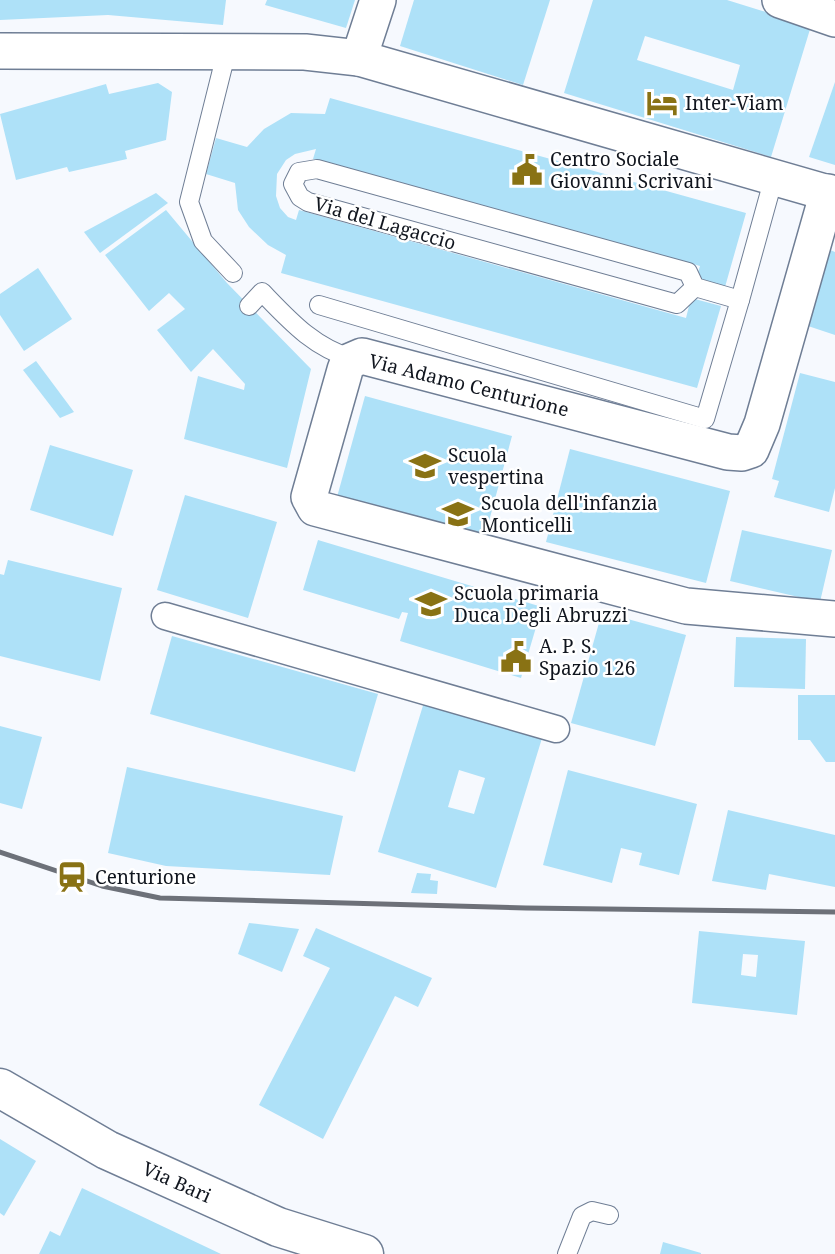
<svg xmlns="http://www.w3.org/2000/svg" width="835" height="1254" viewBox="0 0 835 1254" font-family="'Noto Serif',serif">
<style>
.building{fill:#aee1f8;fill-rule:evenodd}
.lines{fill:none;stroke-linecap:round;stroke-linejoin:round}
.service-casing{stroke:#6f7e95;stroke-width:20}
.pedestrian-casing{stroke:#6f7e95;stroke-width:29}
.minor-casing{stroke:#6f7e95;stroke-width:38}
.tertiary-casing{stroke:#6f7e95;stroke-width:41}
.service{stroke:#fff;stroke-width:18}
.pedestrian{stroke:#fff;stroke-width:26}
.minor{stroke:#fff;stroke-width:35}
.tertiary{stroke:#fff;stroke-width:38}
.rail{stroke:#6d7179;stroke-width:5}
.labels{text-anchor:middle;stroke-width:5;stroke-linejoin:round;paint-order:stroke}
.poi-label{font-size:19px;fill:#10151e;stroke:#fff;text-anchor:start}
.street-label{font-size:19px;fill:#10151e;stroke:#fff}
</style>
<rect width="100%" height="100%" fill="#f6f9fe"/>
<g class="building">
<path d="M0 0H226L223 25 108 15 0 20Z"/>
<path d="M267 0H355L346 28 265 5Z"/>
<path d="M414 0H550L523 85 400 46Z"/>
<path d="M593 0H727L811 26 771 157 564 93ZM645 36 740 65 733 90 637 60Z"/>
<path d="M835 82V165L809 157Z"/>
<path d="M158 83 172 92 166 140 125 151 127 159 69 172 67 167 16 180 0 114 106 84 109 94Z"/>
<path d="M330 98 746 213 725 287 696 279 700 266 313 159 316 149 295 154 286 160 277 174 276 196 280 208 288 217 296 220 299 210 686 318 691 298 721 306 697 388 281 273 286 255 268 245 249 227 238 210 235 183 206 174 216 138 247 147 264 129 291 113 325 114Z"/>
<path d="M156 193 168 203 100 253 84 232Z"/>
<path d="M166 210 227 283 311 369 287 468 184 439 198 376 244 390 245 384 213 349 191 372 157 330 185 309 169 293 149 311 105 255Z"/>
<path d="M830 250 835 252V335L805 325Z"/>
<path d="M38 268 72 319 24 351 0 315V294Z"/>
<path d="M36 361 74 412 60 418 23 370Z"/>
<path d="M800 373 835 382V488L829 512 774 497 779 481 772 479Z"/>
<path d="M365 396 512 436 485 536 337 497Z"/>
<path d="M50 445 133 470 113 536 30 510Z"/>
<path d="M570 449 730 491 706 583 546 542Z"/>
<path d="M185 495 277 522 248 618 157 590Z"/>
<path d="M742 530 832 550 820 602 730 581Z"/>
<path d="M318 540 542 607 521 678 400 641 408 613 402 612 399 619 303 590Z"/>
<path d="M8 560 122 588 100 681 0 656V574L4 575Z"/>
<path d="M602 612 686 635 655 746 571 723Z"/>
<path d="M172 636 378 694 355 772 150 714Z"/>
<path d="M736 637 806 639 805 689 734 687Z"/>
<path d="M798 695H835V762H826L810 740H798Z"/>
<path d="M425 699 543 735 496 888 378 852ZM459 770 485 778 474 814 448 807Z"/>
<path d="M0 726 42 737 22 809 0 803Z"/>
<path d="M127 767 343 816 330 875 166 866 108 853Z"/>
<path d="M568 770 697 804 679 875 639 865 642 853 621 848 612 883 543 865Z"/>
<path d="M728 810 835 835V887L769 874 766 890 712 881Z"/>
<path d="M417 873 431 874 430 880 438 881 437 894 411 893Z"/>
<path d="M249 923 299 929 282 972 238 954Z"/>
<path d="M316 928 432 978 418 1007 395 996 323 1139 259 1105 330 968 303 956Z"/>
<path d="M699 931 805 941 797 1015 692 1003ZM743 954 758 955 756 977 741 975Z"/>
<path d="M0 1139 36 1161 4 1216 0 1213Z"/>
<path d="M82 1188 221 1254H39L50 1231 60 1236Z"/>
<path d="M663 1242 701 1253V1254H660Z"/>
</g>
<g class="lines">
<defs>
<g id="service">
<path d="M227 50 189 202 203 241 233 273"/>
<path d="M695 287 677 304 308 202 300 197 293 184 299 172 317 169 688 272 695 287 740 300 774 177"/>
<path d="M319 305 705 419 740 300"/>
<path d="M249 306 262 292C290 321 313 347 353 359"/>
<path d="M567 1254 582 1216 592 1211 609 1215"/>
</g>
<path id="pedestrian" d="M165 616 556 729"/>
<g id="minor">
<path d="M780 0 835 19"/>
<path d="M0 51 305 52 359 58 835 195"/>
<path d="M359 58 378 0"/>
<path d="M828 192 762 424 751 450 742 453 728 452 362 356 348 362 345 370 309 497 315 508 686 606 835 619"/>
</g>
<path id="tertiary" d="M0 1088 107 1150 278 1227 364 1254"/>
</defs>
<use href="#service" class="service-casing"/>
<use href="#pedestrian" class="pedestrian-casing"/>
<use href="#minor" class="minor-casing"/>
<use href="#tertiary" class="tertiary-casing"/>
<use href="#service" class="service"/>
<use href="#pedestrian" class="pedestrian"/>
<use href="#minor" class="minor"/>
<use href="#tertiary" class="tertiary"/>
<path class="rail" d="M0 852 102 886 160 898 526 908 835 912"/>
</g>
<defs>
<symbol id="hotel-bare" viewBox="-9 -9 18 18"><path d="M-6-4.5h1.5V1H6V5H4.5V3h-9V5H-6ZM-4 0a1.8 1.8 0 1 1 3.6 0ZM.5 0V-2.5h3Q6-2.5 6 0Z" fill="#897214" stroke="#fff" stroke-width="2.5" paint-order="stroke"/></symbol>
<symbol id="civic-bare" viewBox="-9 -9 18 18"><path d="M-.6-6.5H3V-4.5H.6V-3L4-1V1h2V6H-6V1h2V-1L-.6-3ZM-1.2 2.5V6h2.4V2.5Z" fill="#897214" stroke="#fff" stroke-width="2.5" paint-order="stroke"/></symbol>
<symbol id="school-bare" viewBox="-9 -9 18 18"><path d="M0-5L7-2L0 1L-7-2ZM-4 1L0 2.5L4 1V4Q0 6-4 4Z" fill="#897214" stroke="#fff" stroke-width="2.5" paint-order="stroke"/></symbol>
<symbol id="station-bare" viewBox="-9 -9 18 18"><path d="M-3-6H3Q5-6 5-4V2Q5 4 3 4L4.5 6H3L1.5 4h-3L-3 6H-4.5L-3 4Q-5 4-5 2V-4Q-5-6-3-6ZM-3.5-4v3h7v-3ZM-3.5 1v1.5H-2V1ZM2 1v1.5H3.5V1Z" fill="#897214" stroke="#fff" stroke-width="2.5" paint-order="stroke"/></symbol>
</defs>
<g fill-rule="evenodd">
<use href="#hotel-bare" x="640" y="81" width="44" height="44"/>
<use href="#civic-bare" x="505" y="148" width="44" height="44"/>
<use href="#school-bare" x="403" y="444" width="44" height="44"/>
<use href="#school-bare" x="436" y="492" width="44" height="44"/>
<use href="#school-bare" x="409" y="582" width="44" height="44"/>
<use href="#civic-bare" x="494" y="635" width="44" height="44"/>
<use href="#station-bare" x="50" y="855" width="44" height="44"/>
</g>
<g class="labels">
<g class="poi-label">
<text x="685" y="110">Inter-Viam</text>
<text x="550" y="166">Centro Sociale<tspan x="550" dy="22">Giovanni Scrivani</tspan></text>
<text x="448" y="462">Scuola<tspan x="448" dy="22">vespertina</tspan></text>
<text x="481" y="510">Scuola dell'infanzia<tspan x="481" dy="22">Monticelli</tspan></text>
<text x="454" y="600">Scuola primaria<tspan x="454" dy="22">Duca Degli Abruzzi</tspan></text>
<text x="539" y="653">A. P. S.<tspan x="539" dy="22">Spazio 126</tspan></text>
<text x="95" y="884">Centurione</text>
</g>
<g class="street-label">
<text transform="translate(385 223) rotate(16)" y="7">Via del Lagaccio</text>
<text transform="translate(469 385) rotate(14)" y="7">Via Adamo Centurione</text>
<text transform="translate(177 1182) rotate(24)" y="7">Via Bari</text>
</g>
</g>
</svg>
